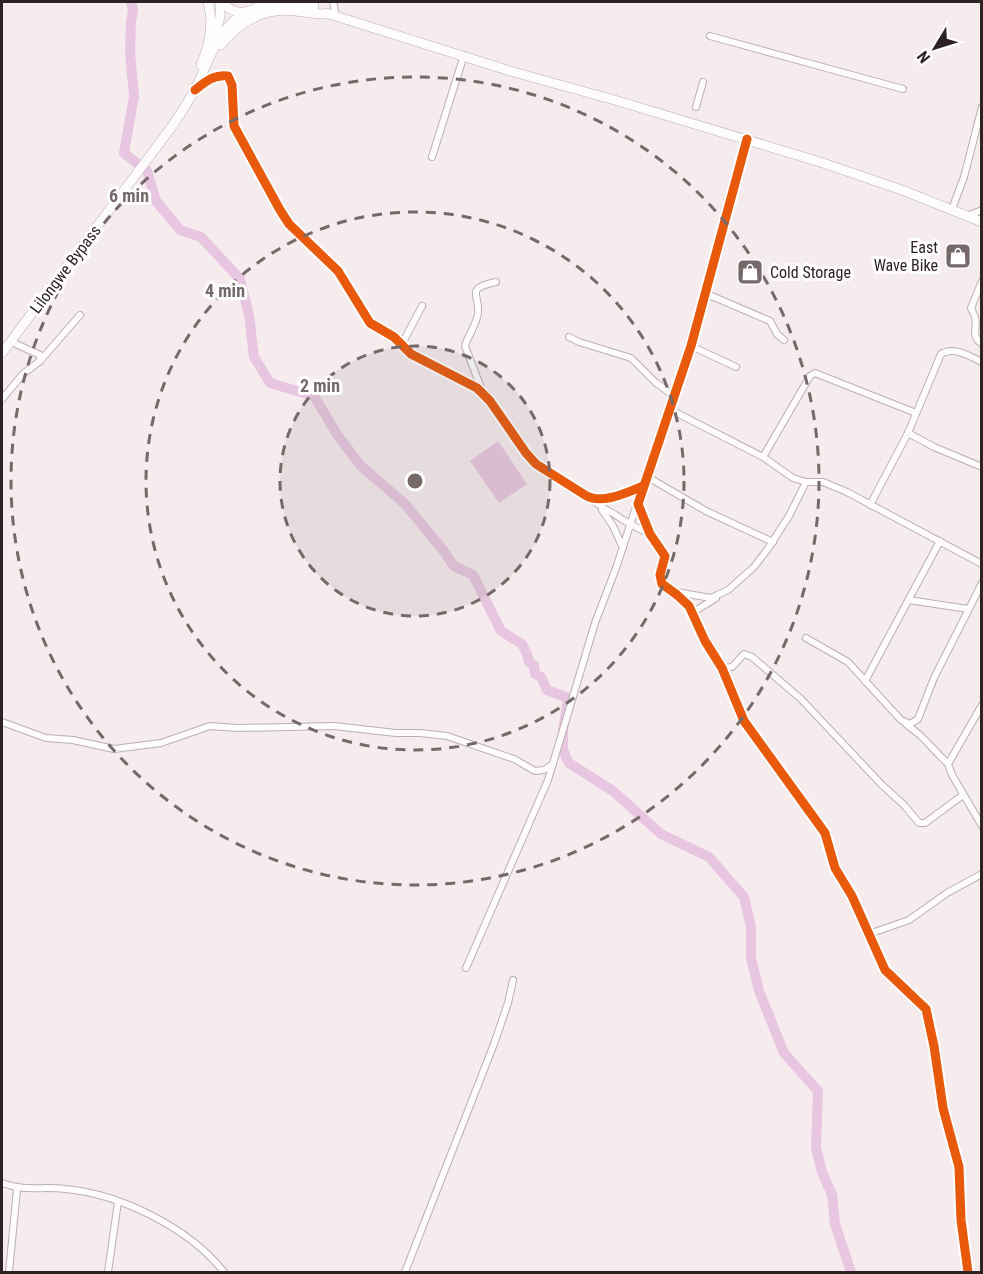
<svg xmlns="http://www.w3.org/2000/svg" width="983" height="1274" viewBox="0 0 983 1274" font-family="'Roboto Condensed',sans-serif">
<style>
.water{fill:#e8c6e1}
.lines{fill:none;stroke-linecap:round;stroke-linejoin:round}
.river{stroke:#e8c6e1;stroke-width:10}
.minor-casing{stroke:#bbb0b1;stroke-width:8}
.secondary-casing{stroke:#bbb0b1;stroke-width:10}
.primary-casing{stroke:#bbb0b1;stroke-width:10}
.minor{stroke:#fefcfc;stroke-width:6}
.secondary{stroke:#fefcfc;stroke-width:9}
.primary{stroke:#fefcfc;stroke-width:9}
.cycleway-casing{stroke:#fff;stroke-width:13}
.cycleway{stroke:#e8590c;stroke-width:9}
.ring{fill:none;stroke:#75696a;stroke-width:3;stroke-dasharray:10 8}
.labels{text-anchor:middle;stroke-width:6;stroke-linejoin:round;paint-order:stroke}
.poi-label{font-size:16px;fill:#2f2224;stroke:#fff;text-anchor:end}
.street-label{font-size:16px;fill:#2f2224;stroke:#fff}
.centre{fill:#75696a;stroke:#fff;stroke-width:3}
.ring-label{font-size:18px;text-anchor:middle;font-weight:bold;fill:#75696a;stroke:#fff;stroke-width:6;stroke-linejoin:round;paint-order:stroke}
</style>
<rect width="100%" height="100%" fill="#f7eced"/>
<path class="water" d="M498 441 527 484 499 503 470 461Z"/>
<g class="lines">
<path class="river" d="M131 2 133 10 131 22 130 52 134 96 124 153 147 171 156 201 180 230 201 237 240 279 249 315 254 357 270 383 314 396 338 436 361 466 405 504 443 550 454 566 473 575 501 631 522 644 527 654 529 662 534 665 535 674 541 677 547 690 568 698 563 731V750L569 763 613 791 661 834 709 857 744 897 751 927V958L759 991 784 1053 818 1091 816 1148 822 1172 832 1195 835 1224 851 1272"/>
<defs>
<g id="minor">
<path d="M333 2 336 15"/>
<path d="M710 36 903 89"/>
<path d="M198 87C207 80 216 74 228 76L232 85 234 126 280 210 289 224 338 271 370 323 394 337 411 354 477 388 490 401 526 453 536 464 585 495C601 505 626 493 643 486"/>
<path d="M696 107 703 82"/>
<path d="M747 139 691 346 638 504 650 534 665 556 660 575 662 584 676 594 689 606 705 641 722 668 744 721 825 833 835 868 852 896 885 970 926 1009 934 1046 943 1108 959 1167 961 1220 968 1272"/>
<path d="M432 157 464 55"/>
<path d="M952 209 964 177 982 107"/>
<path d="M967 216 982 210"/>
<path d="M982 281 971 308C972 311 974 314 975 317 978 328 970 336 982 344"/>
<path d="M706 295 714 297 770 321 777 334 784 340"/>
<path d="M569 337 579 342 631 358 655 382 674 396"/>
<path d="M16 344 40 355V361"/>
<path d="M402 344 422 306"/>
<path d="M691 346 736 367"/>
<path d="M483 393 465 346C468 335 477 324 478 313 480 293 464 289 496 282"/>
<path d="M2 399 23 374 40 361 80 315"/>
<path d="M669 409 763 457 793 478 806 482H823L847 492 982 564"/>
<path d="M908 433 934 447 982 467"/>
<path d="M763 457 810 376 815 373 916 413"/>
<path d="M646 476 706 511 773 542"/>
<path d="M592 499C601 508 610 511 620 518 630 524 638 529 650 534"/>
<path d="M870 505 908 433 941 354C954 346 969 356 982 362"/>
<path d="M602 510 613 526 623 548"/>
<path d="M676 592 711 598 728 590 754 567 767 550 789 516 806 482"/>
<path d="M909 600 968 609"/>
<path d="M692 613 716 598"/>
<path d="M806 638 848 662 901 720 910 724 918 719 934 678 982 583"/>
<path d="M722 668 732 667 744 654 752 657 801 699 882 785 904 805 919 823H925L963 795"/>
<path d="M865 681 940 541"/>
<path d="M982 705 948 764 952 775 982 826"/>
<path d="M2 722 46 738 73 740 114 749 161 743 210 726 237 728 334 726 396 733H420L447 736 514 759 535 771 544 770 553 764"/>
<path d="M906 724 920 735 948 764"/>
<path d="M869 934 909 920 947 893 982 874"/>
<path d="M466 968 548 780 595 623 616 568 637 504"/>
<path d="M2 1183C26 1192 40 1186 65 1189 121 1194 189 1228 224 1272"/>
<path d="M9 1272 17 1189"/>
<path d="M108 1272 118 1202"/>
<path d="M405 1272 494 1044 508 1003 513 980"/>
</g>
<g id="secondary">
<path d="M259 6 277 2 309 9"/>
<path d="M326 13 510 71 618 101 820 162 902 190 982 222"/>
</g>
<g id="primary">
<path d="M222 2C233 16 251 15 263 2"/>
<path d="M306 2 314 6"/>
<path d="M214 39 220 17V2"/>
<path d="M221 45C239 22 265 7 295 11 308 12 319 15 333 14"/>
<path d="M201 65C210 44 214 23 208 2"/>
<path d="M2 353 173 125C181 113 189 101 195 89 209 61 218 27 246 12"/>
</g>
</defs>
<use href="#minor" class="minor-casing"/>
<use href="#secondary" class="secondary-casing"/>
<use href="#primary" class="primary-casing"/>
<use href="#minor" class="minor"/>
<use href="#secondary" class="secondary"/>
<use href="#primary" class="primary"/>
<defs>
<g id="cycleway">
<path d="M195 90C205 82 214 74 228 76L232 85 234 126 280 210 289 224 338 271 370 323 394 337 411 354 477 388 490 401 526 453 536 464 585 495C601 505 626 493 643 486"/>
<path d="M747 139 691 346 638 504 650 534 665 556 660 575 662 584 676 594 689 606 705 641 722 668 744 721 825 833 835 868 852 896 885 970 926 1009 934 1046 943 1108 959 1167 961 1220 968 1272"/>
</g>
</defs>
<use href="#cycleway" class="cycleway-casing"/>
<use href="#cycleway" class="cycleway"/>
</g>
<circle cx="415" cy="481" r="135" fill="#75696a" fill-opacity=".12"/>
<g class="ring">
<circle cx="415" cy="481" r="135"/>
<circle cx="415" cy="481" r="269"/>
<circle cx="415" cy="481" r="404"/>
</g>
<defs>
<symbol id="shop-square" viewBox="-11 -11 22 22"><rect x="-9" y="-9" width="18" height="18" rx="4" fill="#75696a" stroke="#fff"/><path d="M-5-2.5h2.3a2.7 3.5 0 0 1 5.4 0H5L5.5 6h-11ZM-1.5-2.5h3a1.5 2.3 0 0 0-3 0Z" fill="#fff"/></symbol>
</defs>
<g fill-rule="evenodd">
<use href="#shop-square" x="943" y="241" width="30" height="30"/>
<use href="#shop-square" x="735" y="257" width="30" height="30"/>
</g>
<g class="labels">
<g class="poi-label">
<text x="938" y="253">East<tspan x="938" dy="18">Wave Bike</tspan></text>
<text x="770" y="278" text-anchor="start">Cold Storage</text>
</g>
<g class="street-label">
<text transform="translate(65 269) rotate(-53)" y="6">Lilongwe Bypass</text>
</g>
</g>
<circle cx="415" cy="481" r="9" class="centre"/>
<g class="ring-label">
<text x="129" y="202">6 min</text>
<text x="225" y="297">4 min</text>
<text x="320" y="392">2 min</text>
</g>
<rect width="983" height="1274" fill="none" stroke="#2f2224" stroke-width="6"/>
<g transform="translate(935 48) rotate(232)" stroke="#ffffff" stroke-width="4.5" paint-order="stroke">
<path d="M0-4.5L10 22L0 15L-10 22Z" fill="#2f2224"/>
<text y="-9" font-size="16" font-weight="bold" text-anchor="middle" fill="#2f2224">N</text>
</g>
</svg>
